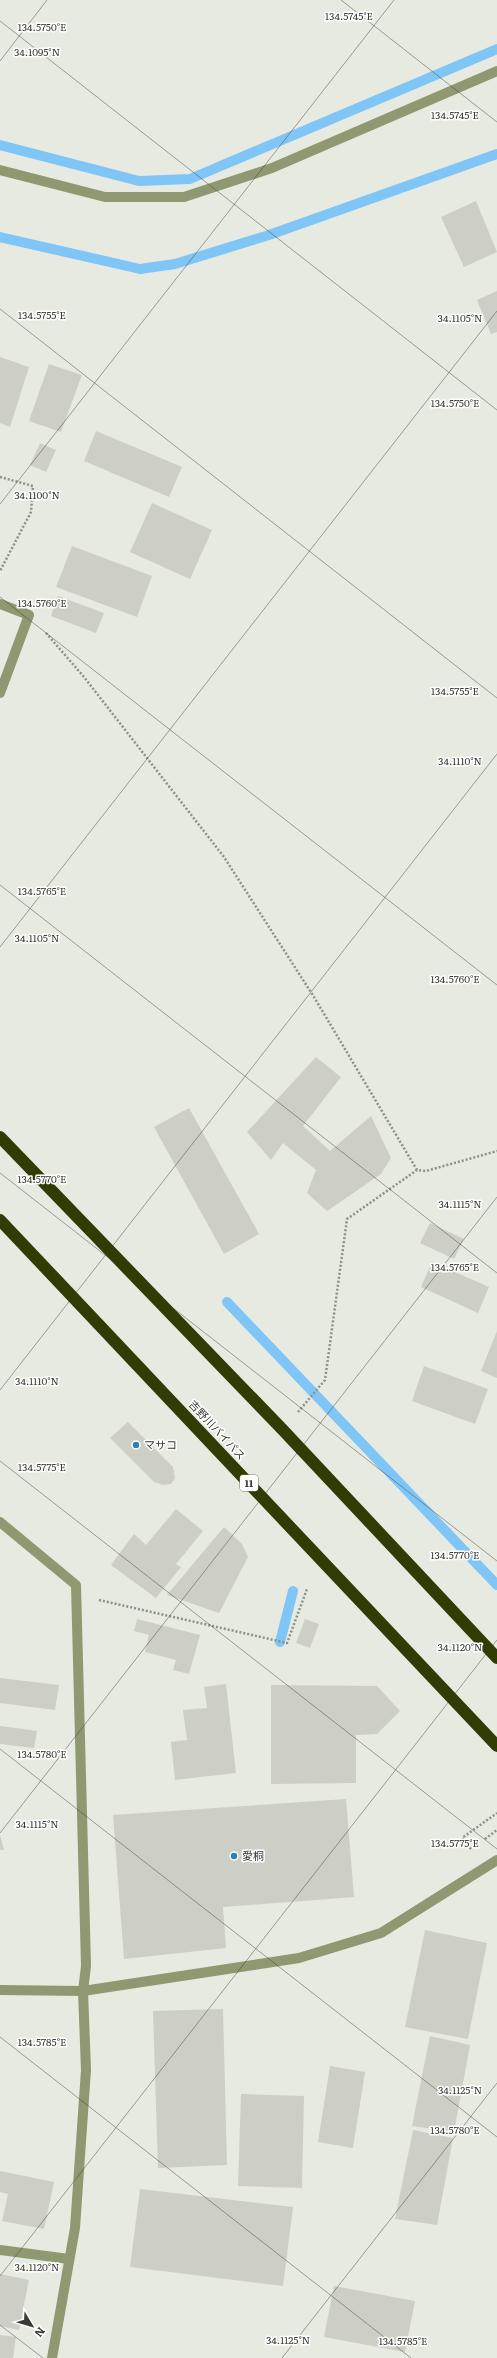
<svg xmlns="http://www.w3.org/2000/svg" width="497" height="2358" viewBox="0 0 497 2358" font-family="Literata,'Noto Sans JP',serif">
<style>
.lines{fill:none;stroke-linecap:round;stroke-linejoin:round}
.stream{stroke:#7fc6f7;stroke-width:10}
.building{fill:#cdcfc6}
.path{stroke:#8d8f88;stroke-width:2.5;stroke-dasharray:2 2;stroke-linecap:butt}
.minor{stroke:#8e9871;stroke-width:10}
.highway{stroke:#313b04;stroke-width:12}
.ticks{fill:none;stroke:#393a36;stroke-width:1;stroke-opacity:0.45}
.poi-dot{fill:#3180b2;stroke:#fff;stroke-width:1.5}
.labels{text-anchor:middle;stroke-width:3;stroke-linejoin:round;paint-order:stroke}
.shield{fill:#fff;stroke:#747572;stroke-width:1}
.shield-label{font-size:10px;font-weight:bold;fill:#393a36}
.street-label{font-size:11px;fill:#393a36;stroke:#fff}
.poi-label{font-size:11px;fill:#393a36;stroke:#fff;text-anchor:start}
.ticks-label{font-size:10px;text-anchor:middle;fill:#393a36;stroke:#fff;stroke-width:3;stroke-linejoin:round;paint-order:stroke}
</style>
<rect width="100%" height="100%" fill="#e7eae0"/>
<g class="lines">
<g class="stream">
<path d="M0 145 139 181 190 179 497 49"/>
<path d="M0 237 140 269 175 264 269 235 497 154"/>
<path d="M227 1302 497 1585"/>
<path d="M280 1642 293 1591"/>
</g>
</g>
<g class="building">
<path d="M476 201 497 252 464 267 441 217Z"/>
<path d="M497 291V332L491 334 477 300Z"/>
<path d="M0 357 29 367 10 427 0 423Z"/>
<path d="M49 364 82 375 61 432 29 421Z"/>
<path d="M96 431 182 467 169 497 84 461Z"/>
<path d="M40 443 56 450 46 472 30 465Z"/>
<path d="M152 503 212 530 190 579 130 552Z"/>
<path d="M72 546 152 576 137 617 56 587Z"/>
<path d="M58 596 104 613 96 633 51 616Z"/>
<path d="M316 1057 341 1077 303 1126 330 1151 371 1116 391 1158 381 1174 327 1211 307 1193 316 1170 283 1143 271 1160 247 1132Z"/>
<path d="M189 1108 259 1234 224 1254 154 1127Z"/>
<path d="M430 1223 464 1239 454 1259 420 1243Z"/>
<path d="M432 1262 489 1287 478 1313 421 1287Z"/>
<path d="M497 1331V1378L481 1371Z"/>
<path d="M424 1366 488 1389 475 1424 412 1401Z"/>
<path d="M128 1422 173 1467 175 1478 171 1484 163 1485 154 1482 110 1438Z"/>
<path d="M176 1509 203 1531 176 1564 181 1567 156 1598 111 1565 134 1534 146 1545Z"/>
<path d="M224 1527 242 1544 248 1557 219 1613 167 1595Z"/>
<path d="M137 1619 200 1635 189 1674 173 1670 176 1660 145 1652 149 1635 134 1631Z"/>
<path d="M305 1619 319 1624 310 1648 296 1643Z"/>
<path d="M0 1678 59 1685 55 1710 0 1703Z"/>
<path d="M226 1684 236 1773 175 1780 171 1742 187 1740 183 1710 207 1708 204 1687Z"/>
<path d="M271 1685 377 1686 400 1711 377 1734 356 1735V1783L271 1784Z"/>
<path d="M0 1726 37 1731 34 1748 0 1744Z"/>
<path d="M346 1799 354 1897 223 1907 226 1948 124 1959 113 1815Z"/>
<path d="M0 1835 4 1850H0Z"/>
<path d="M425 1930 487 1943 468 2039 405 2027Z"/>
<path d="M223 2009 227 2165 158 2168 153 2011Z"/>
<path d="M430 2036 470 2045 454 2132 412 2126Z"/>
<path d="M330 2066 365 2072 353 2148 318 2142Z"/>
<path d="M241 2094 304 2096 302 2188 238 2186Z"/>
<path d="M413 2130 453 2138 437 2225 395 2219Z"/>
<path d="M0 2171 54 2182 44 2229 2 2221 8 2194 0 2192Z"/>
<path d="M140 2189 293 2207 283 2286 130 2267Z"/>
<path d="M0 2274 29 2280 19 2330 0 2326Z"/>
<path d="M334 2286 415 2301 405 2352 324 2337Z"/>
<path d="M0 2335 16 2337 13 2358H0Z"/>
</g>
<g class="lines">
<g class="path">
<path d="M0 477 33 486 31 512 0 571"/>
<path d="M46 633 84 677 224 857 314 997 417 1170"/>
<path d="M298 1412 325 1380 347 1219 417 1170 426 1171 497 1151"/>
<path d="M99 1600 287 1643 307 1589"/>
<path d="M485 1839 497 1830"/>
<path d="M471 1849 462 1838 497 1813"/>
</g>
<g class="minor">
<path d="M0 170 105 197H184L272 168 497 71"/>
<path d="M0 604 29 615 0 693"/>
<path d="M0 1522 76 1585 86 1966 83 1991 86 2070 75 2228 52 2358"/>
<path d="M0 1990 83 1991 299 1958 381 1933 497 1860"/>
<path d="M0 2250 69 2259"/>
</g>
<g class="highway">
<path d="M0 1137 282 1429 497 1658"/>
<path d="M0 1220 497 1746"/>
</g>
</g>
<path class="ticks" d="M341 0 497 122M0 21 497 410M0 61 47 0M0 309 497 698M0 504 394 0M0 597 497 985M0 885 497 1273M0 947 497 311M0 1173 497 1561M0 1390 497 754M0 1461 497 1849M0 1749 497 2137M0 1833 497 1197M0 2037 411 2358M0 2276 497 1640M0 2325 43 2358M282 2358 497 2083"/>
<g class="poi-dot">
<circle cx="136" cy="1445" r="4"/>
<circle cx="234" cy="1856" r="4"/>
</g>
<g class="labels">
<rect class="shield" x="240" y="1475" width="18" height="16" rx="3"/>
<g class="shield-label">
<text x="249" y="1487">11</text>
</g>
<g class="street-label">
<text transform="translate(217 1430) rotate(47)" y="4">吉野川バイパス</text>
</g>
<g class="poi-label">
<text x="144" y="1449">マサコ</text>
<text x="242" y="1860">愛桐</text>
</g>
</g>
<g class="ticks-label">
<text x="349" y="20">134.5745°E</text>
<text x="42" y="31">134.5750°E</text>
<text x="37" y="56">34.1095°N</text>
<text x="455" y="119">134.5745°E</text>
<text x="42" y="319">134.5755°E</text>
<text x="460" y="322">34.1105°N</text>
<text x="455" y="407">134.5750°E</text>
<text x="37" y="499">34.1100°N</text>
<text x="42" y="607">134.5760°E</text>
<text x="455" y="695">134.5755°E</text>
<text x="460" y="765">34.1110°N</text>
<text x="42" y="895">134.5765°E</text>
<text x="37" y="942">34.1105°N</text>
<text x="455" y="983">134.5760°E</text>
<text x="42" y="1183">134.5770°E</text>
<text x="460" y="1208">34.1115°N</text>
<text x="455" y="1271">134.5765°E</text>
<text x="37" y="1385">34.1110°N</text>
<text x="42" y="1471">134.5775°E</text>
<text x="455" y="1559">134.5770°E</text>
<text x="460" y="1651">34.1120°N</text>
<text x="42" y="1758">134.5780°E</text>
<text x="37" y="1828">34.1115°N</text>
<text x="455" y="1847">134.5775°E</text>
<text x="42" y="2046">134.5785°E</text>
<text x="460" y="2094">34.1125°N</text>
<text x="455" y="2134">134.5780°E</text>
<text x="37" y="2271">34.1120°N</text>
<text x="288" y="2344">34.1125°N</text>
<text x="403" y="2345">134.5785°E</text>
</g>
<g transform="translate(32 2326) rotate(128)" stroke="#ffffff" stroke-width="3" paint-order="stroke">
<path d="M0-3L7 15L0 10L-7 15Z" fill="#393a36"/>
<text y="-6" font-size="11" font-weight="bold" text-anchor="middle" fill="#393a36">N</text>
</g>
</svg>
